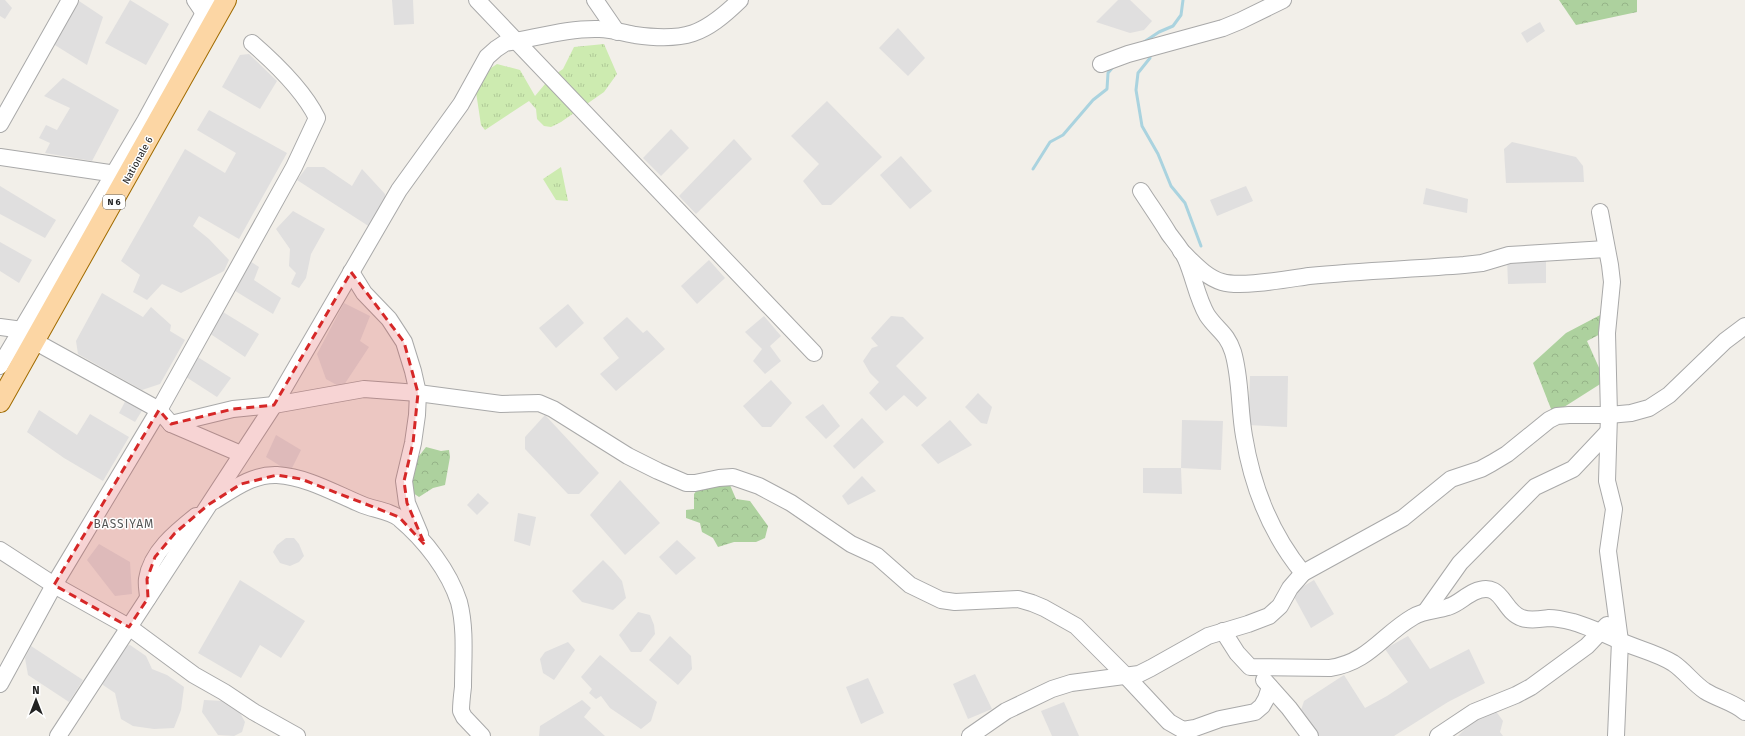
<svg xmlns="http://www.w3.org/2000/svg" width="1745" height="736" viewBox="0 0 1745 736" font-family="'Fira Sans',sans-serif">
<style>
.residential{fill:#e0dfdf}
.grass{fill:url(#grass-tufts)}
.forest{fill:url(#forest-crowns)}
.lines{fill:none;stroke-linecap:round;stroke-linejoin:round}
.stream{stroke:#aad3df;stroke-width:3}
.minor-casing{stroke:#a9a9a9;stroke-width:18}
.major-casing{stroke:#a06b00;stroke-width:22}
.minor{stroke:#fff;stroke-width:16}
.major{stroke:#fcd6a4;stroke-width:20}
.marked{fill:#d62828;fill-opacity:0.2;stroke:#d62828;stroke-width:3;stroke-dasharray:8 5;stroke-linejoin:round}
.labels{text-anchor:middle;stroke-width:3;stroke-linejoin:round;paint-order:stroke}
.shield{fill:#fff;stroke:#646464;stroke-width:1}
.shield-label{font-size:9px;font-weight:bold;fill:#222}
.street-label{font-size:10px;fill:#222;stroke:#fff}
.quarter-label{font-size:12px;letter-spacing:1px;fill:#555;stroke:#fff}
</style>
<defs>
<pattern id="grass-tufts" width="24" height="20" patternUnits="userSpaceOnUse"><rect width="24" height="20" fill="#cdebb0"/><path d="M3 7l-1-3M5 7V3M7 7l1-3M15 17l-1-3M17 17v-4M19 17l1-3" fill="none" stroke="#b0c997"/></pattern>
<pattern id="forest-crowns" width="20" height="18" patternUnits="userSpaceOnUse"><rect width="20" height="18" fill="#add19e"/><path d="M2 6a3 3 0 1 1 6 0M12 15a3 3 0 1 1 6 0" fill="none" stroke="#95b388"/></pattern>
</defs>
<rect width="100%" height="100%" fill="#f2efe9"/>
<g class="residential">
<path d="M0 0H5L12 8 5 19 0 16Z"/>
<path d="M130 0 169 24 146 65 105 43Z"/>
<path d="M392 0H413L414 24 394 25Z"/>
<path d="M1118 0H1130L1152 21 1144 30 1130 33 1096 22Z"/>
<path d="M79 1 103 17 87 65 50 42Z"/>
<path d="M1540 22 1545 31 1527 43 1521 33Z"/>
<path d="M898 28 925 58 908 76 879 48Z"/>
<path d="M249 54 277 81 260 109 222 87 240 55Z"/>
<path d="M63 78 119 110 92 161 45 153 50 143 39 138 46 125 57 130 70 108 44 96Z"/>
<path d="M827 101 882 157 831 205H822L803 181 819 164 791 136Z"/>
<path d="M209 110 287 153 239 239 199 216 193 226 209 239 229 260 224 271 181 293 162 284 147 300 133 292 140 275 121 261 185 149 225 173 236 153 197 130Z"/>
<path d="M671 129 689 148 661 176 643 158Z"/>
<path d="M734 139 752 159 696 214 679 196Z"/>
<path d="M1512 142 1576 157 1583 166 1584 182 1506 183 1504 149Z"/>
<path d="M901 156 932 191 910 209 880 175Z"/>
<path d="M307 167H324L352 186 362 169 385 194V205L370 227 297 180Z"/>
<path d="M0 186 56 220 45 238 0 214Z"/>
<path d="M1246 186 1253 201 1217 216 1210 200Z"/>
<path d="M1426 188 1468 199 1467 213 1423 204Z"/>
<path d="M293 211 325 229 311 254 306 278 299 288 291 284 296 273 289 266 290 249 276 229Z"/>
<path d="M0 242 32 260 19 283 0 271Z"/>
<path d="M1546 257V283L1508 284 1507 258Z"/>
<path d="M248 260 259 267 254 280 281 298 273 314 232 289Z"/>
<path d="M709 260 725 278 697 304 681 286Z"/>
<path d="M102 293 143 317 151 307 171 325 170 331 185 340 160 384 142 390 78 354 76 341Z"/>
<path d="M344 303 370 316 360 341 369 347 342 388 326 379 317 354Z"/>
<path d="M568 304 584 323 556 348 539 328Z"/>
<path d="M223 312 259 334 245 357 209 333Z"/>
<path d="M764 316 781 336 770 346 781 361 765 374 753 361 762 349 745 332Z"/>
<path d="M891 316 903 317 924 338 896 366 927 398 917 407 904 395 886 411 869 393 879 382 870 373 863 361 872 348 878 346 871 338Z"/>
<path d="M627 317 643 333 647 330 665 349 616 391 600 374 619 358 603 338Z"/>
<path d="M196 356 231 378 217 397 183 375Z"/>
<path d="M1250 376H1288L1287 427 1248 425Z"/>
<path d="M771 380 792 403 771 427H762L743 406Z"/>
<path d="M978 393 992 407 987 424 981 423 965 407Z"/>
<path d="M127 398 143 409 135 422 119 413Z"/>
<path d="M823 404 840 426 826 439 805 417Z"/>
<path d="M39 410 77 435 90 414 129 437 103 481 64 458 27 432Z"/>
<path d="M545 415 599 473 579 494H568L525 449V437Z"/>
<path d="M862 418 884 442 854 469 833 446Z"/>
<path d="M950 420 972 445 938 464 921 445Z"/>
<path d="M1182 420 1223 421 1221 470 1181 468 1182 494 1143 493V468H1181Z"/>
<path d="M276 435 301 450 290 472 266 457Z"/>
<path d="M862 476 876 491 848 505 842 496Z"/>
<path d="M620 480 660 523 625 555 590 515Z"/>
<path d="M478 493 489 503 477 515 467 505Z"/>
<path d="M518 513 536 517 530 546 514 541Z"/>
<path d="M286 538H294L299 544 304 556 299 562 290 566 280 563 273 552 277 545Z"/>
<path d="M677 540 696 558 676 575 659 557Z"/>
<path d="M99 544 130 562 132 594 115 596 87 560Z"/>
<path d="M603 560 612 569 622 581 626 598 613 610 582 602 572 591Z"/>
<path d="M240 580 305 621 281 658 260 645 241 678 198 653Z"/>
<path d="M1314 580 1334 614 1311 628 1292 593Z"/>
<path d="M638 612 650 615 654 625 655 634 641 652H631L619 635Z"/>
<path d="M670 636 691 656 692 669 678 685 649 660Z"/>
<path d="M1408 636 1430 669 1469 649 1485 683 1448 702 1394 736H1317L1301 710 1304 701 1344 675 1365 708 1387 696 1408 682 1385 649Z"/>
<path d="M568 642 575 650 554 680 543 673 540 659 545 652Z"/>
<path d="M130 645 146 656 152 669 167 675 184 687 181 710 174 728 154 729 133 726 121 719 115 693 103 685 100 680 125 646Z"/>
<path d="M31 646 83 680 69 702 28 675 25 658Z"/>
<path d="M600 655 657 702 651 721 641 729 610 708 601 696 596 699 589 693 592 689 581 677Z"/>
<path d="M975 674 992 709 968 719 953 684Z"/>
<path d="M868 678 884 713 861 724 846 687Z"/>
<path d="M204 700 224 701 239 711 245 722 242 732 234 736 218 735 202 712Z"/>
<path d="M582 700 591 708 584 717 605 736H539L540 726Z"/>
<path d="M1064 702 1079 736H1052L1041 711Z"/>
<path d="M1495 710 1503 721 1500 732 1503 736H1458L1478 716Z"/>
</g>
<g class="grass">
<path d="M604 44 617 74 604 92 561 122 551 127 544 126 537 119 536 109 529 101 485 130 481 125 476 92 491 68 497 64 520 70 535 96 550 78 563 69 574 47Z"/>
<path d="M561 167 568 201 556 200 543 179Z"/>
</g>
<g class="forest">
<path d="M1559 0H1637V12L1576 25Z"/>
<path d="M1606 312 1608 330 1587 341 1605 381 1553 414 1533 363 1566 333Z"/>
<path d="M426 447 441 451 449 450 450 457 445 485 433 488 419 497 413 493C408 469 412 465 426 447Z"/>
<path d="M701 485H730L736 499 750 501 768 526 765 538 756 542H734L718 547 713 538 702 532 700 523 686 518V510L694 509V494Z"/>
</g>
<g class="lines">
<g class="stream">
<path d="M1144 42 1159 32 1173 26 1181 15 1183 0"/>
<path d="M1150 54V58L1138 73 1136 90 1142 126 1158 154 1171 186 1185 203 1201 246"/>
<path d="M1033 169 1050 142 1063 135 1093 100 1107 89 1108 73 1113 67"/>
</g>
<defs>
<g id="minor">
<path d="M195 0 210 22"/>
<path d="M477 0 814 353"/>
<path d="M595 0 617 32"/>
<path d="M1101 64 1128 54 1223 28 1240 21 1283 0"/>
<path d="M0 124 70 0"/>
<path d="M0 157 123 175"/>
<path d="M1141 191C1150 205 1160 219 1169 234 1175 242 1182 250 1186 259 1194 277 1197 298 1207 315 1217 330 1227 333 1233 352 1241 379 1239 408 1244 436 1252 485 1271 534 1303 573"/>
<path d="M1600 212 1610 265 1612 282 1607 333 1609 415 1607 481 1614 509 1608 551 1620 641 1616 736"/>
<path d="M1181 251C1193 262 1205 277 1222 282 1241 288 1288 279 1309 276 1361 271 1413 269 1464 265L1482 263 1509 255 1606 249"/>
<path d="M351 272 364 293 389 319 404 342 413 371 418 393 417 415 413 443 404 481 407 503 420 534"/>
<path d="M0 327 30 331"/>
<path d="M34 341 159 410 171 424 241 454"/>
<path d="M0 366 145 121 211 0"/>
<path d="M171 424 233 409 274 405 364 389 418 393 501 404 539 403 553 409 628 456 658 471 686 483H695L719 478 733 477 759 486 791 503 851 544 877 556 910 585 941 600 955 602 1018 599 1032 603 1044 608 1076 626 1126 676 1169 722 1183 730 1195 728 1220 719 1255 712 1262 706 1266 699 1270 687"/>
<path d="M214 501C233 489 253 474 277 475 308 477 336 494 363 505 373 509 393 512 400 519 425 540 449 571 459 602 466 629 463 659 463 687 462 695 461 703 461 711L464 717 482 736"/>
<path d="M0 550 54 585 129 627 194 675 224 692 254 712 297 736"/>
<path d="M148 598C148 592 146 585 147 579 151 552 176 532 196 516"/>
<path d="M1426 611 1460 563 1535 487 1573 469 1607 433"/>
<path d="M1223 631 1237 653 1250 667 1330 668C1369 662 1382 635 1413 617 1424 610 1436 611 1448 607 1458 604 1465 596 1474 592 1503 579 1502 612 1522 618 1530 621 1541 619 1549 618 1557 618 1565 620 1573 622 1590 627 1605 634 1620 641 1638 649 1657 653 1673 663 1685 671 1693 683 1705 691 1718 699 1733 702 1745 712"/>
<path d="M1264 680 1289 708 1310 736"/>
<path d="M0 684 54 585 159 410 294 167 317 118C304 91 275 63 252 43"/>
<path d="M58 736 274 405 399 190 461 104 487 57 496 49 505 43C536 38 568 28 599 29 611 29 624 33 635 35 685 42 704 35 740 0"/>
<path d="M970 736 1006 711 1052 689 1071 683 1139 674 1151 668 1208 636 1248 624 1269 616 1280 606 1290 588 1303 573 1403 518 1451 479 1481 469 1492 463 1507 454 1549 420 1557 416 1569 415H1609L1631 413 1649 408 1669 395 1725 341 1745 326"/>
<path d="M1438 736 1474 712 1516 695 1531 687 1587 646 1607 625"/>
</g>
<path id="major" d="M0 402 226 0"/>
</defs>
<use href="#minor" class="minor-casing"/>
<use href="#major" class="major-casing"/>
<use href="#minor" class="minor"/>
<use href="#major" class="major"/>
</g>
<path class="marked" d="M351 272 404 342 418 393 413 443 404 481 407 503 425 545 399 517 301 479 277 475 241 484 208 505 175 533 155 557 147 579 148 598 129 627 54 585 159 410 171 424 233 409 274 405Z"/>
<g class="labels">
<rect class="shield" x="103" y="195" width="22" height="14" rx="3"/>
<g class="shield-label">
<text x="114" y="205">N 6</text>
</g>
<g class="street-label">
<text transform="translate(137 160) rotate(-61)" y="4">Nationale 6</text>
</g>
<g class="quarter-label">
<text x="124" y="528">BASSIYAM</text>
</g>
</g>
<g transform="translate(36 700)" stroke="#ffffff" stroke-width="3" paint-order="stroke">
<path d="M0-3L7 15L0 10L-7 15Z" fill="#222222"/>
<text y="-6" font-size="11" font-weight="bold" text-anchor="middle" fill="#222222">N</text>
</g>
</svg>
